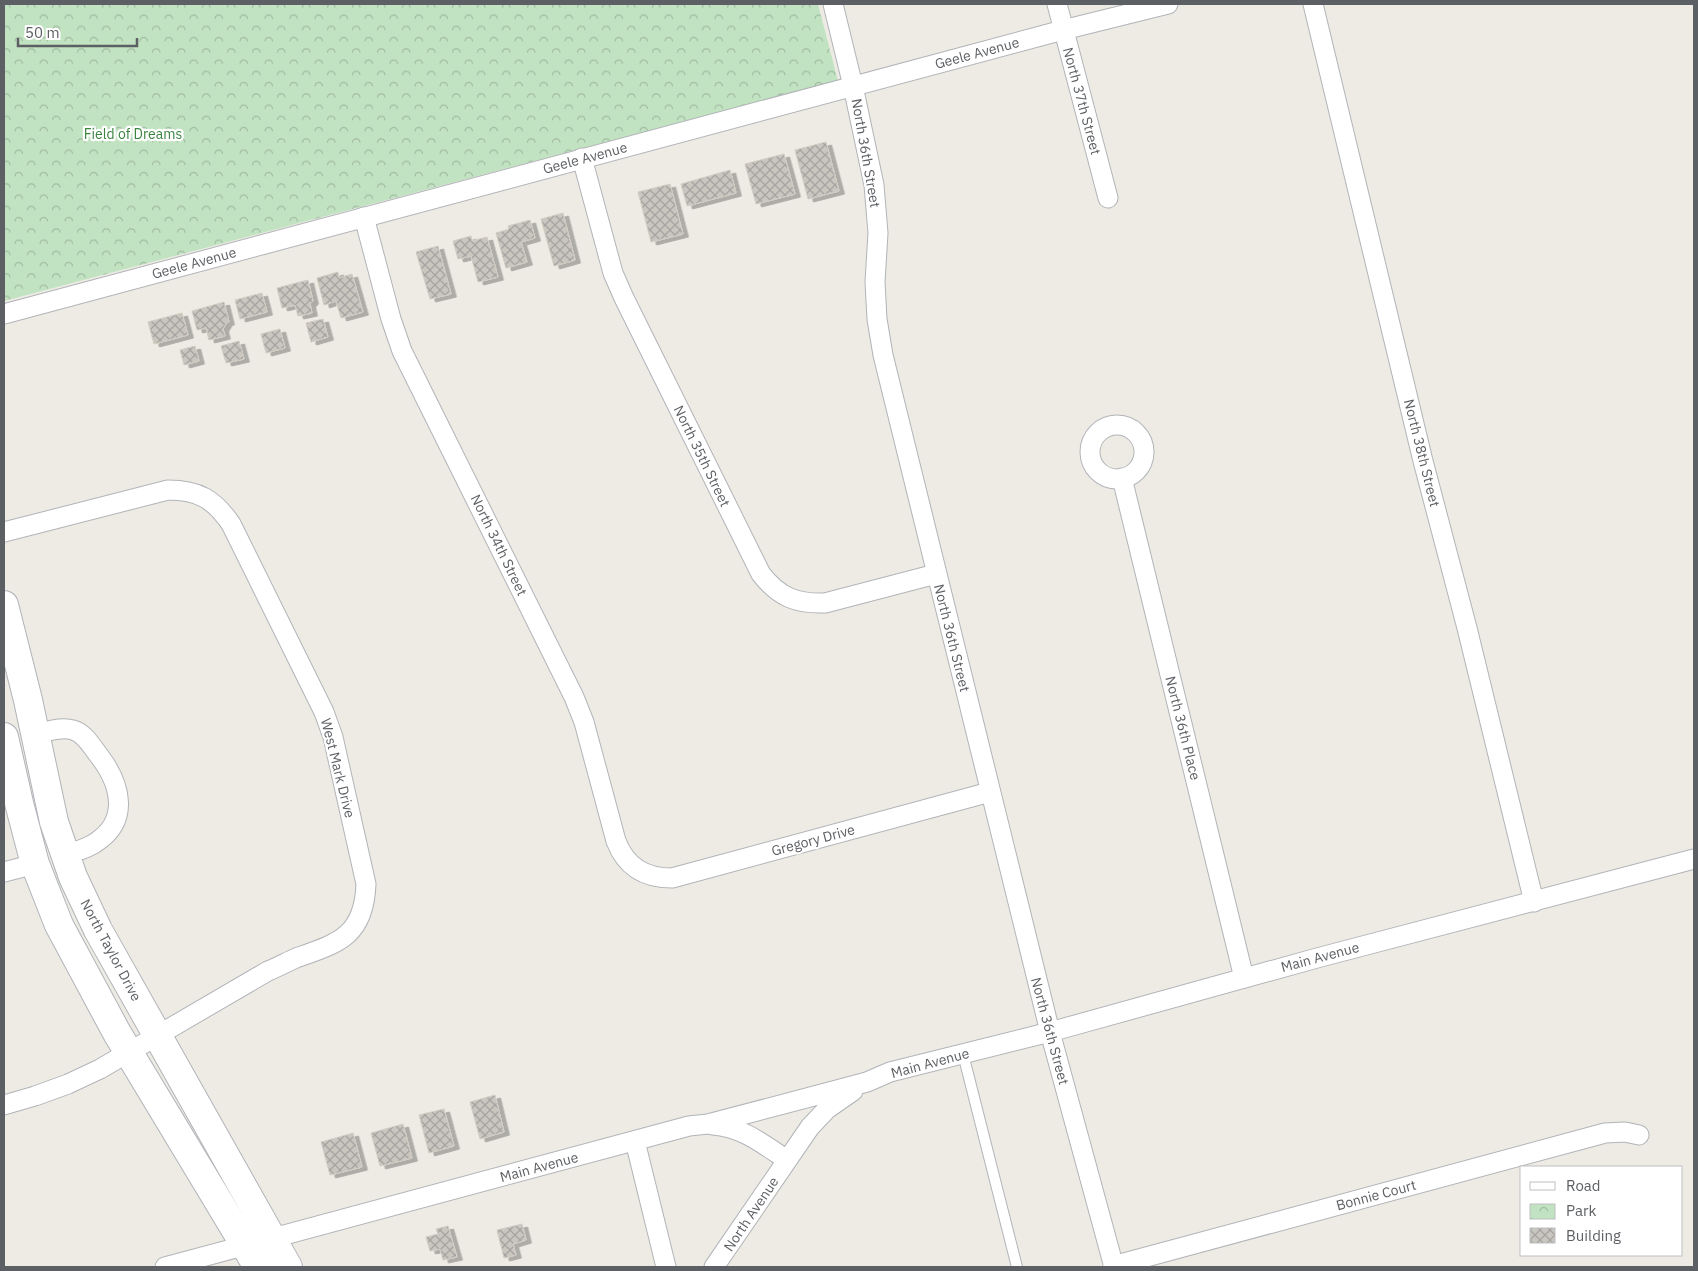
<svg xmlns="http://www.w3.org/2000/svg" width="1698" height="1271" viewBox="0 0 1698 1271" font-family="'IBM Plex Sans',sans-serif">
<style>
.park{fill:url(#park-crowns)}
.building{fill:url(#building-cross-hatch);stroke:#d2cdc2;filter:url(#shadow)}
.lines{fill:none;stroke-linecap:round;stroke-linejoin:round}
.service-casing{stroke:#b1b4b8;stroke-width:12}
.minor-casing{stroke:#b1b4b8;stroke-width:21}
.secondary-casing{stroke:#b0b3b8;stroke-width:30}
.service{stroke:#fff;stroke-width:10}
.minor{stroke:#fff;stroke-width:19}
.secondary{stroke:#fff;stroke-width:28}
.labels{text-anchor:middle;stroke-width:4.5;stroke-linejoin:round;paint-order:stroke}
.street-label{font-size:14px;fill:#5c5f63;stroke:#fff}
.park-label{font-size:14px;fill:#3b833f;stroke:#fff}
</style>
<defs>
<pattern id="park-crowns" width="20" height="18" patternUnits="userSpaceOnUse" patternTransform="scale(1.25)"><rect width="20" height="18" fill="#c2e3c2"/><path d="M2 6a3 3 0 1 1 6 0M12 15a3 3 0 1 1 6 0" fill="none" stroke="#a1bba1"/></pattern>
<pattern id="building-cross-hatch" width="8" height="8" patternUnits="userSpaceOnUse" patternTransform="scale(1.25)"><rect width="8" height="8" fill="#c9c6c0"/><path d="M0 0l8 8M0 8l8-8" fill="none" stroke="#a6a4a0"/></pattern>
<filter id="shadow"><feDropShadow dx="5.5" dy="3" stdDeviation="0" flood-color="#0004"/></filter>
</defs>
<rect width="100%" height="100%" fill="#edebe4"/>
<path class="park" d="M4 4H818L838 81 4 301Z"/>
<g class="building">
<path d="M826 142 839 191 808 199 795 150Z"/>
<path d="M784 154 795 194 756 204 745 164Z"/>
<path d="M730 170 736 193 687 206 681 184Z"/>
<path d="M670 184 683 234 651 242 638 192Z"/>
<path d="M563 213 575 260 554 266 541 219Z"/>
<path d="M530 220 535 238 521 242 527 262 506 268 496 233 509 229 508 226Z"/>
<path d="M471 236 472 241 487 237 498 277 478 282 471 256 458 259 453 241Z"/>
<path d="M438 246 451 294 430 299 416 252Z"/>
<path d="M338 272 339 278 352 274 363 312 341 318 336 301 324 305 317 278Z"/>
<path d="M308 280 313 301 310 304 312 313 298 316 295 305 282 308 277 288Z"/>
<path d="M262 293 267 312 240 319 235 300Z"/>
<path d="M224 302 229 322H227L223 329 225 336 209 340 206 328 197 330 192 311Z"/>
<path d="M182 313 188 335 154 344 148 322Z"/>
<path d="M323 319 328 337 311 342 306 323Z"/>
<path d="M280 329 285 348 266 353 261 334Z"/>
<path d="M239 341 244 359 226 363 221 346Z"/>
<path d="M195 346 199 361 184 365 180 350Z"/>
<path d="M495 1095 504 1132 480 1139 470 1102Z"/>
<path d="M444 1109 454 1146 429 1153 419 1115Z"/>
<path d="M403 1124 412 1158 380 1166 371 1133Z"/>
<path d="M353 1133 362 1167 330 1175 321 1142Z"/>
<path d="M522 1224 526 1240 513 1244 516 1255 504 1258 497 1230Z"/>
<path d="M448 1226 457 1257 443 1260 440 1249 430 1251 426 1237 438 1234 436 1229Z"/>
</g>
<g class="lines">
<defs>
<path id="service" d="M963 1054 1017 1267"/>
<g id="minor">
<path d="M833 4 853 86 874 185 878 233 875 282 877 319 883 355 1050 1032 1114 1267"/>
<path d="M1057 4 1108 198"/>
<path d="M1313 4 1423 461 1467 628 1534 902"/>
<path d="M582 158 613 273 624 298 761 574C779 597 796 604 825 603L936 574"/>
<path d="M364 217 391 319 402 351 574 697 584 722 616 841C626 867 645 878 672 878L990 792"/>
<path d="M4 314 1063 30 1168 4"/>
<circle cx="1117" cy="452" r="27"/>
<path d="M1122 478 1244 978"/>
<path d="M4 532 168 490C198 490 214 499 231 524L324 712 333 737 366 884C364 936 339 943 296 958 287 962 278 967 268 971L100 1069 68 1084 35 1096 4 1105"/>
<path d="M35 734C47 732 61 726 73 730 85 733 92 747 100 757 121 785 130 821 95 843 86 849 76 851 66 855"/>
<path d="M4 872 35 864"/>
<path d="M713 1125C742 1127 763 1144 787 1160"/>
<path d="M635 1141 666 1267"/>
<path d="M1113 1266 1605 1133 1625 1132 1639 1135"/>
<path d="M165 1267 689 1126 708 1124 867 1082 890 1072 1050 1032 1317 958 1694 859"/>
<path d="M714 1267 810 1127 827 1109 853 1091"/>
</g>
<g id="secondary">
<path d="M4 605 28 700 54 822 73 877 98 930 288 1267"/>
<path d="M4 737 19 803 35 864 59 925 117 1033 258 1267"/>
</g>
</defs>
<use href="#service" class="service-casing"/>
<use href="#minor" class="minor-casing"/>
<use href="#secondary" class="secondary-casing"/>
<use href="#service" class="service"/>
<use href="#minor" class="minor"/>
<use href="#secondary" class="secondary"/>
</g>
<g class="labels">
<g class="street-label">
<text transform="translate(977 53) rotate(-15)" y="5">Geele Avenue</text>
<text transform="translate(1082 101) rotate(75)" y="5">North 37th Street</text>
<text transform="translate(866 153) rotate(80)" y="5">North 36th Street</text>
<text transform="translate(585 158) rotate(-15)" y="5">Geele Avenue</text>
<text transform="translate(194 263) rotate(-15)" y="5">Geele Avenue</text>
<text transform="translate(1422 453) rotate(76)" y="5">North 38th Street</text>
<text transform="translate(702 456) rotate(64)" y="5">North 35th Street</text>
<text transform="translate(499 545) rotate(64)" y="5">North 34th Street</text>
<text transform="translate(952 638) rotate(76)" y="5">North 36th Street</text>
<text transform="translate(1183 728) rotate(76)" y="5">North 36th Place</text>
<text transform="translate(338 768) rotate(76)" y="5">West Mark Drive</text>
<text transform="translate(813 840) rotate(-15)" y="5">Gregory Drive</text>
<text transform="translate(111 950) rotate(62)" y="5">North Taylor Drive</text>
<text transform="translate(1320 957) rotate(-15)" y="5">Main Avenue</text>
<text transform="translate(1050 1031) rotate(75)" y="5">North 36th Street</text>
<text transform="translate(930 1063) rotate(-15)" y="5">Main Avenue</text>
<text transform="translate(539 1167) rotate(-15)" y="5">Main Avenue</text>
<text transform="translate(1376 1195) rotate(-15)" y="5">Bonnie Court</text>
<text transform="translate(751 1214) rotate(-56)" y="5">North Avenue</text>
</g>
<g class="park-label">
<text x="133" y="139">Field of Dreams</text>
</g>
</g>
<rect width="1698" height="1271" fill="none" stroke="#5c5f63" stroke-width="10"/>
<rect x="1520" y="1166" width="162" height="90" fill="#ffffff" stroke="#bebfc1"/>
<rect x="1530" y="1182" width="25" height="8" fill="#ffffff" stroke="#bebfc1"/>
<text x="1566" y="1191" font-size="15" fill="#5c5f63">Road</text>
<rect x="1530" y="1204" width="25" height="15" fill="url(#park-crowns)" stroke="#bebfc1"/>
<text x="1566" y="1216" font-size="15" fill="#5c5f63">Park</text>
<rect x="1530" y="1228" width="25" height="15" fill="url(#building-cross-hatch)" stroke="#bebfc1"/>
<text x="1566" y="1241" font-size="15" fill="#5c5f63">Building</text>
<path d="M18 38v8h119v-8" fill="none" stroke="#5c5f63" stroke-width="2.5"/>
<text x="25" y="38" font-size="15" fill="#5c5f63" stroke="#ffffff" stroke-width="4" paint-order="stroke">50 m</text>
</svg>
